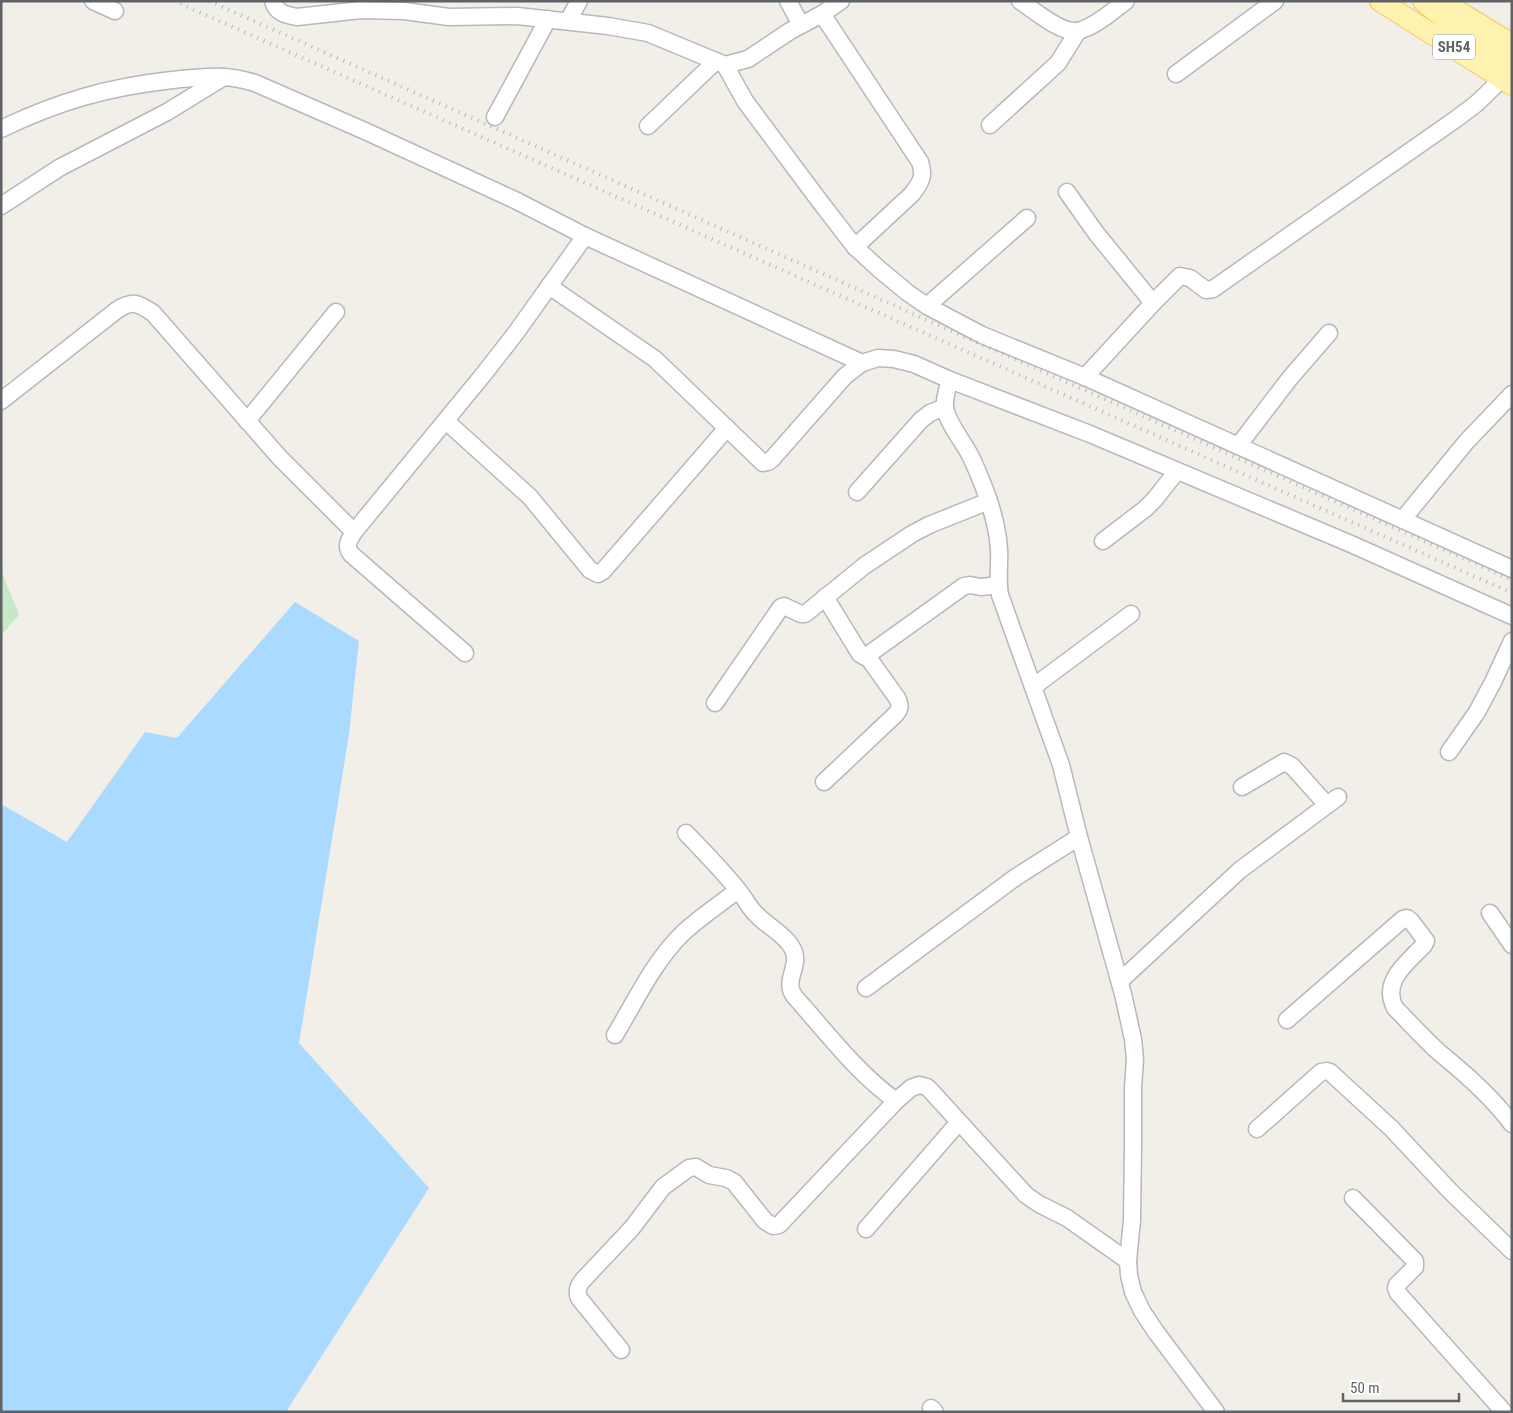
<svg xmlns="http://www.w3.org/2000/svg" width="1513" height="1413" viewBox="0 0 1513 1413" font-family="'Roboto Condensed',sans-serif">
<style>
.green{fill:#c5e8c5}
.water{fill:#aadaff}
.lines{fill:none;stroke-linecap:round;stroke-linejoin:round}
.minor-casing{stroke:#b5b8bc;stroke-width:19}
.major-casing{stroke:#f2c960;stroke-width:22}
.minor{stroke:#fff;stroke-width:16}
.major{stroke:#fff2af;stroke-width:20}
.rail{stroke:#b6b7b8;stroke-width:4;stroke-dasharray:1 6;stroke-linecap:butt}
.labels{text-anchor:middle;stroke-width:4.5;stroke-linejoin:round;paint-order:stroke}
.shield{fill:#fff;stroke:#8f9295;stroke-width:1}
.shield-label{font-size:15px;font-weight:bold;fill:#5f6368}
</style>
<rect width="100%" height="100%" fill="#f1efe8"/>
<path class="green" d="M1 570 19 615 1 635Z"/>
<path class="water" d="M295 602 359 641 349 734 299 1043 429 1188 286 1412H1V804L67 842 145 732 177 738Z"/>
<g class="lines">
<defs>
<g id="minor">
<path d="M93 1 115 11"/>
<path d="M273 1C276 13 286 15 297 17L361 10 404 11 449 17 517 16 608 26 648 33 725 65 748 59 790 31 822 14 841 1"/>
<path d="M788 1 801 25"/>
<path d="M1020 1C1034 10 1059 32 1075 31 1090 31 1114 10 1126 1"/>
<path d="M822 14 920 162C925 176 921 182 912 194L855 247"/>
<path d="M568 21 579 1"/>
<path d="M725 65 745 101 818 199 855 247 879 269 908 293 927 306 982 335 1085 377 1512 569"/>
<path d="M1176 74 1275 1"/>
<path d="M495 117 548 19"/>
<path d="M990 125 1058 63 1078 31"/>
<path d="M648 126 716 61"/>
<path d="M1 129C59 101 109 87 172 80 204 77 224 73 255 83L365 131 517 201 585 236 862 363"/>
<path d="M1067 192 1096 233 1153 303"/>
<path d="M1 206 59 168 167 112 224 77"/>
<path d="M549 286 655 359 763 463 768 462 772 459 845 376 862 363 878 358 894 359 914 364 950 380 1090 434 1351 544 1512 616"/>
<path d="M927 306 1027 218"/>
<path d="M1085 377 1153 303 1180 276 1190 278 1206 290 1213 289 1456 119 1476 104 1502 79"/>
<path d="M950 380C948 388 944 397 945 406 946 422 964 442 971 457 984 485 997 517 999 549 1000 564 997 579 1000 595L1061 765 1079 837 1123 994 1133 1039 1135 1059 1133 1088V1146L1132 1220 1128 1261 1129 1275 1133 1292 1142 1311 1156 1332 1216 1412"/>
<path d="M1 401 117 310C133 300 138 303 153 313L280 458 354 532"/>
<path d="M247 421 336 312"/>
<path d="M446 421 530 497 590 570 598 574 603 571 727 428"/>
<path d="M1238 446 1290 378 1329 333"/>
<path d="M857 492 921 420 930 413 945 407"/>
<path d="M1403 519 1467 441 1512 394"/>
<path d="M1103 541 1145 509 1155 499 1177 471"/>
<path d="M825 597 860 654 865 657 964 586 970 585 981 587 999 585"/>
<path d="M465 653 351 554C345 546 349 540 354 532L483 375 515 334 585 236"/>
<path d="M1033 687 1131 614"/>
<path d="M715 703 781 607 784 606 801 614H805L864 566 912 534 929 525 989 501"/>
<path d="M1449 752 1477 712 1493 682 1512 641"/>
<path d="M824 782 896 714C901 708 900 704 897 698L867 656"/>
<path d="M1242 787 1284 762 1292 766 1327 805"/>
<path d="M686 833C704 852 722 870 738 890 745 898 749 908 757 915 767 926 783 933 791 946 804 965 781 980 795 997 827 1033 857 1073 896 1101"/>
<path d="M1490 913 1512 945"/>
<path d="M1120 981 1240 870 1338 797"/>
<path d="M866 988 1016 877 1079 837"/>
<path d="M1287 1020 1403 919 1407 918 1411 921 1426 941 1424 945C1407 963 1381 981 1395 1008 1410 1023 1425 1040 1441 1054 1467 1075 1492 1097 1512 1124"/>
<path d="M615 1035C636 1000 654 961 683 933 700 917 720 904 738 890"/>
<path d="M1257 1129 1321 1072 1327 1071 1330 1072 1391 1128 1450 1191 1512 1251"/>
<path d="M1353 1198 1415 1261V1267L1397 1285 1396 1288 1398 1293 1504 1412"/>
<path d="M866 1229 959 1122"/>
<path d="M621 1350 579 1298C576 1291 578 1286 583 1280L632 1228 663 1187 689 1168 696 1167 709 1175 726 1178 734 1182 765 1221 773 1226 779 1225 896 1101 911 1088 919 1085 927 1087 931 1091 1026 1195 1039 1204 1067 1218 1128 1261"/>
<path d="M931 1408 935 1412"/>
</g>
<g id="major">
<path d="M1380 1 1512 85"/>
<path d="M1423 1 1452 25 1512 64"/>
<path d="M1438 1 1456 10 1512 44"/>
</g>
</defs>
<use href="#minor" class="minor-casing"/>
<use href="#major" class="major-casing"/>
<use href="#minor" class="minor"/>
<use href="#major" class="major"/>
<g class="rail">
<path d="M174 1 1512 593"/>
<path d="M209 1 1512 580"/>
</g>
</g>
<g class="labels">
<rect class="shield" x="1433" y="34.5" width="42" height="25" rx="4"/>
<g class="shield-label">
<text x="1454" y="52">SH54</text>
</g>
</g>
<rect width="1513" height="1413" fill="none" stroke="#5f6368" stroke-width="5"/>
<path d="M1343 1393v8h116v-8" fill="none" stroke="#5f6368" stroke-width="2.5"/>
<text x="1350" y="1393" font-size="15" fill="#5f6368" stroke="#ffffff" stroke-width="4" paint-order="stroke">50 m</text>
</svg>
